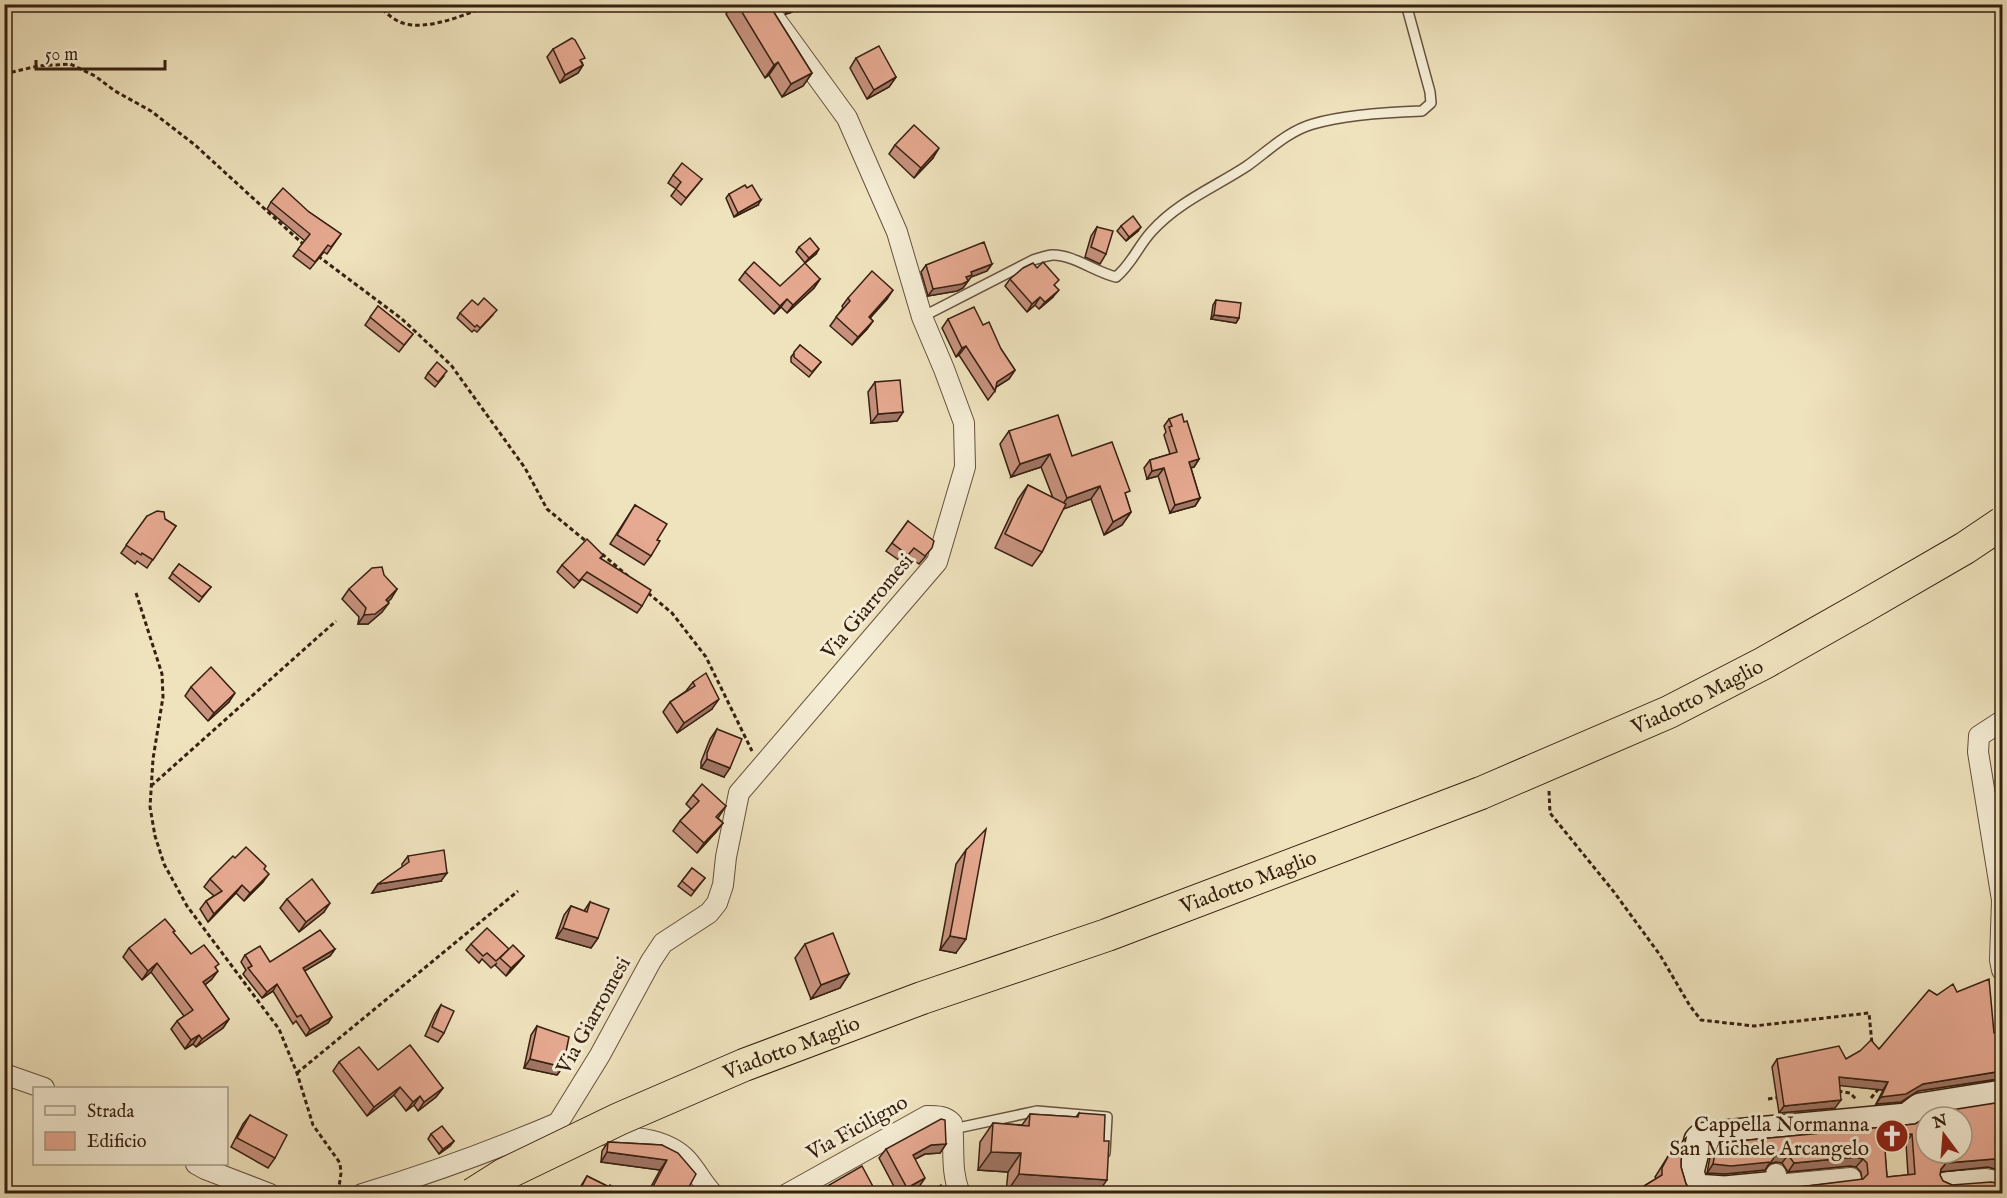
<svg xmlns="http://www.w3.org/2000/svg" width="2007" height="1198" viewBox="0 0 2007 1198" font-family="'IM FELL English',serif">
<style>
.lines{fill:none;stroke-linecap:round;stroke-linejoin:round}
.service-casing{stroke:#65513c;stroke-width:12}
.minor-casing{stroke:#65513c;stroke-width:22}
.secondary-casing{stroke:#372010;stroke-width:30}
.path{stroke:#372010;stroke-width:3;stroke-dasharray:4.5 3;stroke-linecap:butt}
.service{stroke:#f5edd5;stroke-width:9}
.minor{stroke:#f5edd5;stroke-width:20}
.secondary{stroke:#f5edd5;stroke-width:27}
.primary-bridge-casing{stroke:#372010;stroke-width:34;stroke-linecap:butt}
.primary-bridge{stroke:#efe3be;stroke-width:32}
.wall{fill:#c6917d;stroke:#372010;stroke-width:1.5;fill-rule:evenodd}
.shaded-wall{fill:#a17666;stroke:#372010;stroke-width:1.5}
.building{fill:#e6a991;stroke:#372010;stroke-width:1.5;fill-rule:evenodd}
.labels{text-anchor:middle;stroke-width:6;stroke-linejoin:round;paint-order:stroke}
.street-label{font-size:21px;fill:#372010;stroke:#f5edd5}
.poi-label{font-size:21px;fill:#372010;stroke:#f5edd5;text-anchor:end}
</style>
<rect width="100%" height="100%" fill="#efe3be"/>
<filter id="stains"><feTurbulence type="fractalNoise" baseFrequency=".00333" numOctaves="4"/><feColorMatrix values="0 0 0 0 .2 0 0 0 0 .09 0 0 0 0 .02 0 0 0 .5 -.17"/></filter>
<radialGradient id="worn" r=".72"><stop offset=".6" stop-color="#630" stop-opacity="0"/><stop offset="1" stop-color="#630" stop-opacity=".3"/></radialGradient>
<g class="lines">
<defs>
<g id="service">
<path d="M922 317 1033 260C1039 258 1046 256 1052 255 1072 254 1095 272 1116 277 1132 264 1138 246 1152 231 1178 202 1215 187 1247 166 1268 151 1288 131 1313 124 1344 115 1390 112 1422 111L1431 103 1430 92 1406 4"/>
<path d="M953 1129 1037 1111 1107 1117 1105 1153"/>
</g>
<g id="minor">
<path d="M2002 721 1979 736 1978 752 2002 900 2000 960 2002 970"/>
<path d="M4 1074 44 1088"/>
<path d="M558 1123 600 1055 651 961 663 943 709 913 717 903 723 885 726 857 739 793 937 562 965 467 964 423 944 369 922 317 897 232 847 118 775 19 769 4"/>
<path d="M595 1134C625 1137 665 1136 687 1160 697 1171 703 1184 713 1194"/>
<path d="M196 1164 205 1169 270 1194"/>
<path d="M1776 1174 1777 1185 1851 1178"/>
<path d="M1946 1182 1986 1179 2002 1182"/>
<path d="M362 1194C429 1174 494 1150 558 1123"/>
<path d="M787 1194 927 1116C937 1116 945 1116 952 1123 955 1148 950 1170 960 1194"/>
</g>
<path id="secondary" d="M1778 1194 1777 1185 1725 1190 1695 1188 1690 1172 1698 1140 1701 1137 1713 1135 1907 1117 1920 1107 2002 1094"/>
</defs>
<use href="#service" class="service-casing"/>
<use href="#minor" class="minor-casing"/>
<use href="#secondary" class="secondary-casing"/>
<g class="path">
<path d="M377 4C384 11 391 18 400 22 425 33 469 13 493 4"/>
<path d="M586 4H591"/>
<path d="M4 74 38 66 70 64 95 76 115 91 151 111 195 145 303 244"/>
<path d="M318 256 402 319 451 365 525 468 547 509 587 542"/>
<path d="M602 554 629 577"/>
<path d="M136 593 162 674 163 697 153 759 150 807 155 836 164 864 187 906 279 1029 297 1073 313 1125 340 1163 341 1173 338 1194"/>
<path d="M648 593 672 613 706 657 752 751"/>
<path d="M151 786 336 621"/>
<path d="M1549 791 1550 813 1614 892 1660 955 1690 1006 1701 1020 1754 1026 1869 1013 1872 1044"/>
<path d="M297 1073 518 891"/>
<path d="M1838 1091 1850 1093 1856 1099"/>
<path d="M1871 1098 1880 1087"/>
<path d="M1768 1099 1781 1097"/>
</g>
<use href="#service" class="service"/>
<use href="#minor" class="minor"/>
<use href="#secondary" class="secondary"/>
<defs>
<g id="primary-bridge">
<path id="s1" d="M473 1194 503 1175 619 1119 744 1065 922 998 1107 935 1481 793 1669 712 1764 663 1863 607 1965 548 2002 523"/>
</g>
</defs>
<use href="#primary-bridge" class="primary-bridge-casing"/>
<use href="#primary-bridge" class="primary-bridge"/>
</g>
<g class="wall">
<path d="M732 4H771L773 11 812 73 803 86 782 97 769 75 765 78 726 14Z"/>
<path d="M782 4H797L792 12 786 14Z"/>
<path d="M553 49 582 62 583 65 578 73 560 83 547 57Z"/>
<path d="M856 58 896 77 889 87 867 99 850 68Z"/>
<path d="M895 145 933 158 914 178 889 154Z"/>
<path d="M673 175 702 179 681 205 671 196 676 189 668 183Z"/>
<path d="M729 194 758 205 734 217 726 198Z"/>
<path d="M271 202 309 212 341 234 327 254 324 252 310 269 293 256 305 241 267 209Z"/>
<path d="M1121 226 1138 231 1126 241 1117 231Z"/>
<path d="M1097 227 1106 254 1100 264 1085 257 1091 236Z"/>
<path d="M799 247 816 254 805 263 796 252Z"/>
<path d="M992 264 987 271 971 277 963 288 957 291 928 296 921 272 926 265Z"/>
<path d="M745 272 780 286 820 279 814 288 787 313 781 307 774 314 739 280Z"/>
<path d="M1010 279 1055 286 1053 297 1039 309 1035 305 1027 312 1005 286Z"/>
<path d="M848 298 887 299 870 318 873 321 867 329 852 345 830 326 843 308 842 306Z"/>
<path d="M1216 300 1239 318 1236 323 1211 319 1213 305Z"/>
<path d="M478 305 493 315 477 332 474 330 472 332 457 318 460 313Z"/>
<path d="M378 306 413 334 399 352 365 325Z"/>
<path d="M948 319 983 325 1001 349 1015 370 1009 379 996 387 995 391 988 400 959 355 956 357 942 328Z"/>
<path d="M800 345 821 362 809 377 791 362V357Z"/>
<path d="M428 373 444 376 435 387 425 378Z"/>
<path d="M875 382 903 412 897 421 871 423 868 392Z"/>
<path d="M1169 419 1199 459 1194 467 1191 468 1200 498 1195 506 1170 513 1158 476 1147 479 1144 468 1150 460 1170 454 1164 435 1166 432 1164 426Z"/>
<path d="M1009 431 1072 456 1126 496 1131 512 1122 525 1104 535 1091 499 1063 509 1042 552 1032 566 995 548 1018 499 1028 485 1053 498 1041 467 1011 477 1000 444Z"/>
<path d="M635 505 657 540 651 556 644 565 610 544Z"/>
<path d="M147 516 165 519 176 526 147 568 137 561 135 564 121 553Z"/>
<path d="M908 521 926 556 919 564 908 556 903 563 886 551Z"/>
<path d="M603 555 601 559 642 606 637 613 582 579 574 588 557 572 562 565Z"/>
<path d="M179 564 211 587 199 602 169 578Z"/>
<path d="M349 589H397L388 602 382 612 368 624H358L359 617 342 599Z"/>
<path d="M693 682 712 709 677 733 663 712 670 702 686 691Z"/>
<path d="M191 687 229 702 208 721 185 696Z"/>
<path d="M717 729 724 777 701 768V762L710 739Z"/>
<path d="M693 795 726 806 718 818 723 823 716 832 697 853 673 831 680 821 691 809 686 804Z"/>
<path d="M966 850 956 953 940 950 956 864Z"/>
<path d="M408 856 441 881 372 893 378 884 402 867V864Z"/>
<path d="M235 858 264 869 263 882 244 901 236 893 208 922 200 909 206 901 214 896 204 887 210 879Z"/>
<path d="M692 868 705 878 691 896 678 886Z"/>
<path d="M287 899 324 912 299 932 280 908Z"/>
<path d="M590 902 598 938 591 948 556 938 564 915 571 906 584 911Z"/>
<path d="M173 933 191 954 216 968 212 979 205 985 229 1019 223 1028 196 1047 193 1044 185 1049 171 1029 177 1021 184 1016 151 972 142 980 123 957 129 948Z"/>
<path d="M471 944 509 949 524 956 518 963 506 976 495 965 497 963 491 968 482 959 479 963 466 950Z"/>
<path d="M805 944 849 974 840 988 811 999 795 958Z"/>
<path d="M335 949 330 956 304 971 332 1017 328 1023 306 1036 296 1021 293 1024 273 991 262 998 243 974 246 970 241 962 245 955 270 962Z"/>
<path d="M1957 992 1998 1079 1918 1091 1901 1102 1876 1104 1883 1090 1839 1085 1835 1108 1779 1113 1772 1067 1777 1059H1846L1860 1051 1879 1049 1937 995Z"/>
<path d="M441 1005 444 1033 438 1042 425 1036 435 1014Z"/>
<path d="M537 1026 563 1067 557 1075 524 1068 531 1035Z"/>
<path d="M339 1062 378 1070 443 1088 436 1097 418 1111 414 1105 406 1111 394 1095 367 1116 333 1071Z"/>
<path d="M2002 1102V1171L1988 1167 1941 1172 1940 1175 1943 1181 1952 1185 2002 1194H1795L1799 1187 1862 1180 1861 1172 1856 1167 1850 1166 1788 1172 1782 1163 1776 1162 1769 1164 1765 1170 1725 1174 1707 1173 1711 1151 1717 1143 1915 1124ZM1906 1143 1908 1175 1887 1177 1884 1144Z"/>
<path d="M1079 1113 1097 1194 1006 1193 1008 1172 978 1170 980 1142 993 1123 1022 1125 1030 1114 1076 1117Z"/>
<path d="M250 1115 275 1158 268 1168 231 1147 243 1124Z"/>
<path d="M431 1134 454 1141 450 1146 439 1154 428 1139Z"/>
<path d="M608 1142 662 1145 685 1194H647L660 1170 601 1162 602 1151Z"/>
<path d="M946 1144 940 1153 925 1154 915 1159 919 1187 907 1194H898L879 1158 886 1149Z"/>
<path d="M1670 1153 1681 1160V1167L1686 1184 1692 1192 1696 1194H1638L1644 1186 1656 1179 1655 1177Z"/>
<path d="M587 1176 609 1187 626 1194H576Z"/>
<path d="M824 1188 877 1194H820Z"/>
</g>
<g class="shaded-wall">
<path d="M792 4H797L792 12 786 14Z"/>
<path d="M778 62 769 75 765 78 774 65Z"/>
<path d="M583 65 578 73 560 83 565 75Z"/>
<path d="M812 73 803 86 782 97 791 84Z"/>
<path d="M896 77 889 87 867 99 874 90Z"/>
<path d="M939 148 933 158 914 178 921 168Z"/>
<path d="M761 200 758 205 734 217 738 213Z"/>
<path d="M1141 227 1138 231 1126 241 1129 237Z"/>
<path d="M819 249 816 254 805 263 809 258Z"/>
<path d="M992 264 987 271 971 277 963 288 957 291 928 296 933 289 971 272Z"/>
<path d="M820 279 814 288 787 313 793 305Z"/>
<path d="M893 290 887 299 863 326 869 317Z"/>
<path d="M1059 290 1053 297 1039 309 1045 302Z"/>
<path d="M1040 297 1035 305 1027 312 1032 304Z"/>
<path d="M787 299 781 307 774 314 780 306Z"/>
<path d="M1214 315 1239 318 1236 323 1211 319Z"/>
<path d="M873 321 867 329 852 345 858 337Z"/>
<path d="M966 346 959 355 956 357 962 348Z"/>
<path d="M1015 370 1009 379 993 389 997 382Z"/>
<path d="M903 412 897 421 871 423 878 414Z"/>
<path d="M1050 454 1041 467 1011 477 1020 464Z"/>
<path d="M1199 459 1194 467 1183 469 1189 462Z"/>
<path d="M1164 468 1158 476 1147 479 1152 471Z"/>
<path d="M1100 486 1091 499 1058 511 1067 498Z"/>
<path d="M1200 498 1195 506 1170 513 1175 505Z"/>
<path d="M1131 512 1122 525 1104 535 1113 522Z"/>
<path d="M397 589 391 599 379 609 386 600Z"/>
<path d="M389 603 382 612 368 624H358L364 615Z"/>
<path d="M235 693 229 702 208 721 214 713Z"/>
<path d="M719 699 712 709 677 733 684 723Z"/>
<path d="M707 759 730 768 724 777 701 768Z"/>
<path d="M723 823 716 832 697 853 704 843Z"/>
<path d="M447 873 441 881 372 893 378 884Z"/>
<path d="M269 874 263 882 244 901 250 893Z"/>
<path d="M242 885 236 893 208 922 214 914Z"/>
<path d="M330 903 324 912 299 932 306 922Z"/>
<path d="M563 928 598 938 591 948 556 938Z"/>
<path d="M950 936 966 939 956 953 940 950Z"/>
<path d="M335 949 330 956 298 975 303 968Z"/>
<path d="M524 956 518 963 506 976 511 968Z"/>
<path d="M157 963 151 972 142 980 148 971Z"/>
<path d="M218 971 212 979 197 991 203 982Z"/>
<path d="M849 974 840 988 811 999 821 985Z"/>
<path d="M277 984 273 991 262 998 267 992Z"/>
<path d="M332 1017 328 1023 306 1036 310 1030Z"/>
<path d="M229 1019 223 1028 196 1047 202 1039Z"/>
<path d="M199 1035 193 1044 185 1049 191 1040Z"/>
<path d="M530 1059 563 1067 557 1075 524 1068Z"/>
<path d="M2002 1071 1998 1079 1918 1091 1901 1102 1876 1104 1881 1097 1923 1084Z"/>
<path d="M1839 1077 1888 1082 1883 1090 1833 1085Z"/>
<path d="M400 1087 394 1095 367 1116 374 1107Z"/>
<path d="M443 1088 436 1097 418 1111 424 1102Z"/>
<path d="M420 1096 414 1105 406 1111 413 1102Z"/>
<path d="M1841 1100 1835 1108 1779 1113 1784 1106Z"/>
<path d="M1912 1134 1906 1143 1878 1145 1884 1136Z"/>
<path d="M454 1141 450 1146 439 1154 443 1149Z"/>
<path d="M946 1144 940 1153 925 1154 906 1164 913 1155 931 1145Z"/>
<path d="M607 1152 667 1160 660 1170 601 1162Z"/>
<path d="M991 1152 1021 1153 1008 1172 978 1170Z"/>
<path d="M1782 1153 1788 1155 1782 1163 1776 1162 1769 1164 1765 1170 1725 1174 1707 1173 1713 1164 1775 1156Z"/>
<path d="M1856 1157 1863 1159 1856 1167 1850 1166 1788 1172 1794 1163Z"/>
<path d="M1994 1159 2002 1161V1171L1988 1167 1940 1172 1935 1177 1946 1163Z"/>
<path d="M1019 1174 1107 1180 1097 1194 1006 1193Z"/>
<path d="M925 1178 919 1187 907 1194H903L907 1188Z"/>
</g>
<g class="building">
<path d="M737 4H771L773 11 812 73 791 84 778 62 774 65Z"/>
<path d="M572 38 575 40 585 58 580 60 583 65 565 75 553 49Z"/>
<path d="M879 46 896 77 874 90 856 58Z"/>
<path d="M914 125 939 148 921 168 895 145Z"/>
<path d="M682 163 702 179 686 198 676 189 681 182 673 175Z"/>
<path d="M745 185 747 188 752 185 761 200 738 213 729 194Z"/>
<path d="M283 188 309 212 341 234 331 247 328 245 315 262 298 249 310 234 271 202Z"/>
<path d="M1133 216 1141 227 1129 237 1121 226Z"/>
<path d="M1097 227 1113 231 1106 254 1091 247Z"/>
<path d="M810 238 819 249 809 258 799 247Z"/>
<path d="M984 242 992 264 971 272 972 275 966 277 968 281 962 284 933 289 926 265Z"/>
<path d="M754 262 780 286 805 263 820 279 793 305 787 299 780 306 745 272Z"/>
<path d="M1043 262 1059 280 1054 285 1059 290 1045 302 1040 297 1032 304 1010 279 1023 268 1033 263 1037 268Z"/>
<path d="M872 271 893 290 869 317 873 321 858 337 836 317 850 301 848 298Z"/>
<path d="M484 298 497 310 480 328 477 325 475 327 460 313 472 300 478 305Z"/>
<path d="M1216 300 1241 303 1239 318 1214 315Z"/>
<path d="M378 306 413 334 404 345 370 317Z"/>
<path d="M974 307 983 325 989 322 1001 349 1015 370 997 382 995 391 966 346 962 348 948 319Z"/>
<path d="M800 345 821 362 812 372 794 357V352Z"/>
<path d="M437 362 447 371 438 382 428 373Z"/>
<path d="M900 380 903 412 878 414 875 382Z"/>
<path d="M1182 414 1184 422 1187 421 1199 459 1189 462 1200 498 1175 505 1164 468 1152 471 1150 460 1177 452 1169 427 1172 426 1169 419Z"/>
<path d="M1058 415 1072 456 1112 442 1130 491 1125 493 1131 512 1113 522 1100 486 1067 498 1050 454 1020 464 1009 431Z"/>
<path d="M1028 485 1066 504 1042 552 1005 534Z"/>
<path d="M635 505 667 524 657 540 660 541 651 556 617 535Z"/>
<path d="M157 511 164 512 165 519 176 526 153 560 142 553 141 555 126 545 147 516Z"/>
<path d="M908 521 934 541 932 548 925 556 914 548 908 555 892 543Z"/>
<path d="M587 539 603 555 600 558 651 590 642 606 587 572 579 581 562 565Z"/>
<path d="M179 564 211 587 202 597 172 573Z"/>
<path d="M382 567 384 575 397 589 386 600 389 603 375 614 364 615 366 608 349 589 372 568Z"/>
<path d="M211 667 235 693 214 713 191 687Z"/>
<path d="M706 673 719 699 684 723 670 702 695 686 693 682Z"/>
<path d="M717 729 742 739 730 768 707 759V753Z"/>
<path d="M702 784 726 806 716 817 723 823 704 843 680 821 699 801 693 795Z"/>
<path d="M986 829 966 939 950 936 966 850Z"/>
<path d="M246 847 266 866 264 869 269 874 250 893 242 885 214 914 206 901 222 891 210 879 233 856 235 858Z"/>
<path d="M444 850 447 873 378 884 409 862 408 856Z"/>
<path d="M692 868 705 878 694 891 682 881Z"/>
<path d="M312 879 330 903 306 922 287 899Z"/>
<path d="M590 902 609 909 598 938 563 928 571 906 587 912Z"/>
<path d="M165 919 175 931 173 932 191 954 204 945 219 964 215 967 218 971 203 982 229 1019 202 1039 199 1035 191 1040 177 1021 193 1010 157 963 148 971 129 948Z"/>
<path d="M487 928 509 949 496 961 487 953 483 956 471 944Z"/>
<path d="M320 930 335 949 303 968 332 1017 310 1030 301 1015 297 1017 277 984 267 992 248 968 252 966 245 955 260 946 270 962Z"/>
<path d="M833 933 849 974 821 985 805 944Z"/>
<path d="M513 945 524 956 511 968 500 958Z"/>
<path d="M1989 979 1994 1033 2002 1032V1071L1923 1084 1906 1094 1881 1097 1888 1082 1839 1077 1841 1100 1784 1106 1777 1059 1839 1046 1846 1059 1860 1051 1871 1040 1879 1049 1929 990 1937 995 1953 984 1957 992Z"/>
<path d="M441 1005 454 1011 444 1033 432 1027Z"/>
<path d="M537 1026 569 1037 563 1067 530 1059Z"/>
<path d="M410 1045 443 1088 424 1102 420 1096 413 1102 400 1087 374 1107 339 1062 359 1047 378 1070Z"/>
<path d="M2002 1102V1161L1994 1159 1946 1163 1941 1169 1940 1175 1943 1181 1952 1185 1991 1182 2002 1184V1194H1796L1799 1187 1863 1179 1868 1174 1867 1163 1863 1159 1856 1157 1794 1163 1788 1155 1782 1153 1775 1156 1771 1162 1731 1166 1713 1164 1717 1143 1915 1124 1926 1117V1153H1962V1117H1926L1932 1113ZM1912 1134 1915 1174 1887 1177 1884 1136Z"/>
<path d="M1079 1113 1105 1115 1104 1141H1109L1107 1180 1019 1174 1021 1153 991 1152 993 1123 1029 1126 1030 1114 1078 1117Z"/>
<path d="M250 1115 287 1135 275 1158 237 1138Z"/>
<path d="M941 1119 945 1120 946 1144 931 1145 913 1155 925 1178 907 1188 886 1149Z"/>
<path d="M442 1126 454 1141 443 1149 431 1134Z"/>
<path d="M1686 1138 1681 1160V1167L1686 1184 1692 1192 1696 1194H1645L1644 1186 1662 1175V1168L1670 1153Z"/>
<path d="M608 1142 662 1145 678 1153 696 1174 685 1194H649L667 1160 607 1152Z"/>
<path d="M862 1166 877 1194H827L824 1188Z"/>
<path d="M587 1176 609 1187 610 1185 626 1194H578Z"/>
<path d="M941 1185 946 1194H927Z"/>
</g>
<defs>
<symbol id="church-disc" viewBox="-11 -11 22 22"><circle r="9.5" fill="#8f2418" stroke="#f5edd5"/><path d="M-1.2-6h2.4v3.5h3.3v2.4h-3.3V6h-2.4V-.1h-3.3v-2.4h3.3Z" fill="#fff"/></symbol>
</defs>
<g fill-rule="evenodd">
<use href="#church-disc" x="1873" y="1117" width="38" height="38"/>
</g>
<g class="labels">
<g class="street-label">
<text transform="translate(867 606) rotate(-50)" y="7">Via Giarromesi</text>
<text dy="7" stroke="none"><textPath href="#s1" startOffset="1323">Viadotto Maglio</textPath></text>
<text dy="7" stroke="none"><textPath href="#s1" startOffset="837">Viadotto Maglio</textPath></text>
<text transform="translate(593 1015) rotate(-61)" y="7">Via Giarromesi</text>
<text dy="7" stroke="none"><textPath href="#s1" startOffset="351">Viadotto Maglio</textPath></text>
<text transform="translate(857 1127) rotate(-29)" y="7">Via Ficiligno</text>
</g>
<g class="poi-label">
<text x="1869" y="1131">Cappella Normanna<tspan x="1869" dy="24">San Michele Arcangelo</tspan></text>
</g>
</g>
<rect width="2007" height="1198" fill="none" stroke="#efe3be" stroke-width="24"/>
<rect x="6" y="6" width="1995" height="1186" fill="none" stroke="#372010" stroke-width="3"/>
<rect x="12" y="12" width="1983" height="1174" fill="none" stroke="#372010" stroke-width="1.5"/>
<rect x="33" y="1087" width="195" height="78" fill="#f5edd5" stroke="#a99b86" stroke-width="1.5"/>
<rect x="45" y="1106" width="30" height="9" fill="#f5edd5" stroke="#a99b86" stroke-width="1.5"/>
<text x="87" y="1117" font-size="18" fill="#372010">Strada</text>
<rect x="45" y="1132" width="30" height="18" fill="#e6a991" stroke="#a99b86" stroke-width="1.5"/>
<text x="87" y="1147" font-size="18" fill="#372010">Edificio</text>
<g transform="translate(1944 1135) rotate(344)"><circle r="28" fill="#f5edd5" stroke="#a99b86" stroke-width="1.5"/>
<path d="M0-4.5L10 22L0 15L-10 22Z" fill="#8f2418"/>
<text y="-9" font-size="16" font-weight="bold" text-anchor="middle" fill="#372010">N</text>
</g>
<path d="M36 60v9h129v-9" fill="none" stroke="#372010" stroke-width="3"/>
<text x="45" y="60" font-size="18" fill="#372010" stroke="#f5edd5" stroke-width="4.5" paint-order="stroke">50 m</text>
<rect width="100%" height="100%" filter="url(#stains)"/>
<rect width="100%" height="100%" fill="url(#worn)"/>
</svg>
